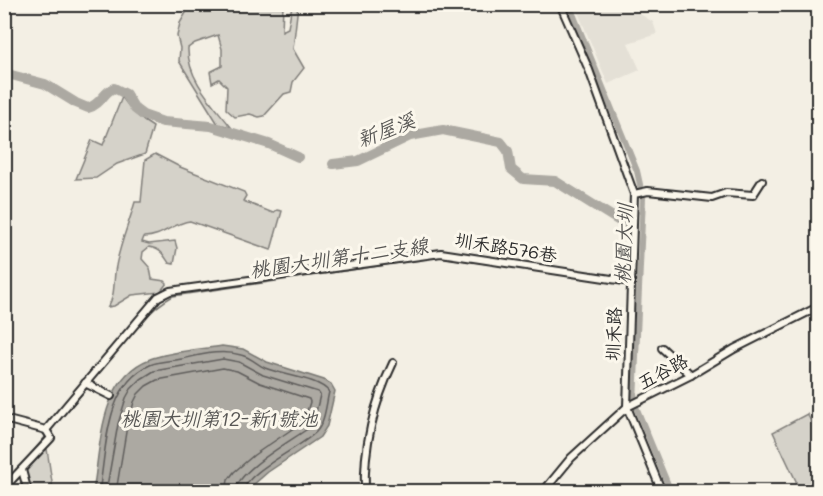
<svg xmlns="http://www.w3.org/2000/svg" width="823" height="496" viewBox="0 0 823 496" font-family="Mali,'LXGW WenKai TC',sans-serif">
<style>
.built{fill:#e4e0d6}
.green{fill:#d5d2c9;stroke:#807e7a;stroke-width:1.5}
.water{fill:#aca9a2;stroke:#787772;stroke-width:1.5}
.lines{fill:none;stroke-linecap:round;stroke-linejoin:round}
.shore{stroke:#5f5d5b;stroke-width:1.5}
.stream{stroke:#787772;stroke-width:1.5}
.canal{stroke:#aca9a2;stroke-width:6}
.river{stroke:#aca9a2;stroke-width:10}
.street-casing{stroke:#2b2b2b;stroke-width:10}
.street{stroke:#fbf7ec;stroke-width:6}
.labels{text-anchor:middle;stroke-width:6;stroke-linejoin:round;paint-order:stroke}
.street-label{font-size:18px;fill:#2b2b2b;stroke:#fbf7ec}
.water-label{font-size:20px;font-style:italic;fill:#585755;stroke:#fbf7ec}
</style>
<rect width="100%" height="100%" fill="#f3efe4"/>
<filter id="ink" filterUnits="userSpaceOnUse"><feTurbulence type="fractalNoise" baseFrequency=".0167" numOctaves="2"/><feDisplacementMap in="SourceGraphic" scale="12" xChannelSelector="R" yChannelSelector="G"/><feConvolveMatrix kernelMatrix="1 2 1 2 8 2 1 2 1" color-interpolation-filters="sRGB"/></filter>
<g filter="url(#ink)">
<path class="built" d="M575 5H631L640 14 653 22 657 34 628 43 640 70 608 84Z"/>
<g class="green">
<path d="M191 4 283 5 282 31 288 28 292 5H298L293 49 304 68 293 82 291 92 284 94 264 116 259 117 250 114 235 117 226 109 227 87 219 79 212 83 210 72 222 66V49L218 35 195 43 188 48C187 79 213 104 231 127L218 124 179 61 180 48 177 36 180 23Z"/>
<path d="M122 97C131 110 139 119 153 127L145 154 117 164 96 178 76 179 92 140 103 145Z"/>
<path d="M155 154 180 167 244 192 246 196 243 201 273 213 277 210 282 211 271 250 190 221C173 223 162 237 144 237L142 242 149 244 175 241 177 248 174 264 169 263C163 254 161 249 149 247L143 252 142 259 150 268 152 279 165 281 167 283 160 292 132 295 114 306 108 307C116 294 113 280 116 266 120 244 129 223 135 202H141L145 160Z"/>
<path d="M807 414 818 434V491H796V481L773 432Z"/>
<path d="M47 449 53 489 49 491H27L23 475 44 450Z"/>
</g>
<path class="water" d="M222 346 243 349 267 362 324 380 331 384 335 391 327 426 320 437 268 472 246 491 93 492C101 447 99 378 150 359 167 352 202 349 222 346Z"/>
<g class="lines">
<g class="shore">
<path d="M99 492C107 449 104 386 150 365 159 361 172 361 182 359 201 355 221 349 241 355 250 357 257 364 265 368 281 375 319 378 329 392 326 404 325 423 316 432 302 447 245 472 243 492"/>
<path d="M106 492 118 424 126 398 131 389 141 379 154 371 223 359 239 362 263 375 318 392 320 395 314 420 310 427C293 440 237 470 235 492"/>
<path d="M116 492 127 426 134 402 138 394 146 386 157 380 223 368 237 371 260 383 309 399 310 402 304 421 254 455 234 472 228 480 226 492"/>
</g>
<g class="stream">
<path d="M92 381C115 354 143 312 173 296L440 257 618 283"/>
<path d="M49 432 87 388"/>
<path d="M24 462 46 436"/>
</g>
<path class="canal" d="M569 4 637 171 643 198 634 402 671 492"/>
<g class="river">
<path d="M4 73 45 84 76 103 88 108C102 104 104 91 114 88L126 94 135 109 143 115 163 122 211 126 269 144 298 157"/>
<path d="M333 164 358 161 410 136 443 130 501 142 508 151 511 169 523 179 555 181 629 227"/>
</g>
<defs>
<g id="street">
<path d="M560 4 589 70 634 194 627 407 662 492"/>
<path d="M634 194 648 191 712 198 726 193 753 195 762 181"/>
<path d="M662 348 691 375"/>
<path d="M85 383 111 396"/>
<path d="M4 419 46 430"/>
<path d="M46 430 148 309 158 297 170 291 441 253 631 282"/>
<path d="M22 470 28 492"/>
<path d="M4 488 51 438 46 430"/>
<path d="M365 492C363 448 374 402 393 363"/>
<path d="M543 492 571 458 627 407 691 375 734 349 818 307"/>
</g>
</defs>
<use href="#street" class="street-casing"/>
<use href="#street" class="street"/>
</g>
</g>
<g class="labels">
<g class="street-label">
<text transform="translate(506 248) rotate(9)" y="6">圳禾路576巷</text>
<text transform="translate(614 334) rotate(-88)" y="6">圳禾路</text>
<text transform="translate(663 372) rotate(-28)" y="6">五谷路</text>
</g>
<g class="water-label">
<text transform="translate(386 130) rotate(-21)" y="7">新屋溪</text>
<text transform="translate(624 244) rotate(-88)" y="7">桃園大圳</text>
<text transform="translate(339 258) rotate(-8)" y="7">桃園大圳第十二支線</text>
<text x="219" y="426">桃園大圳第12-新1號池</text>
</g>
</g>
<rect width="823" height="496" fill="none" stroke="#fbf7ec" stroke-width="24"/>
<rect x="12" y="12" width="799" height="472" fill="none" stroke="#2b2b2b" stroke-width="2" filter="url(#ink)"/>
</svg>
